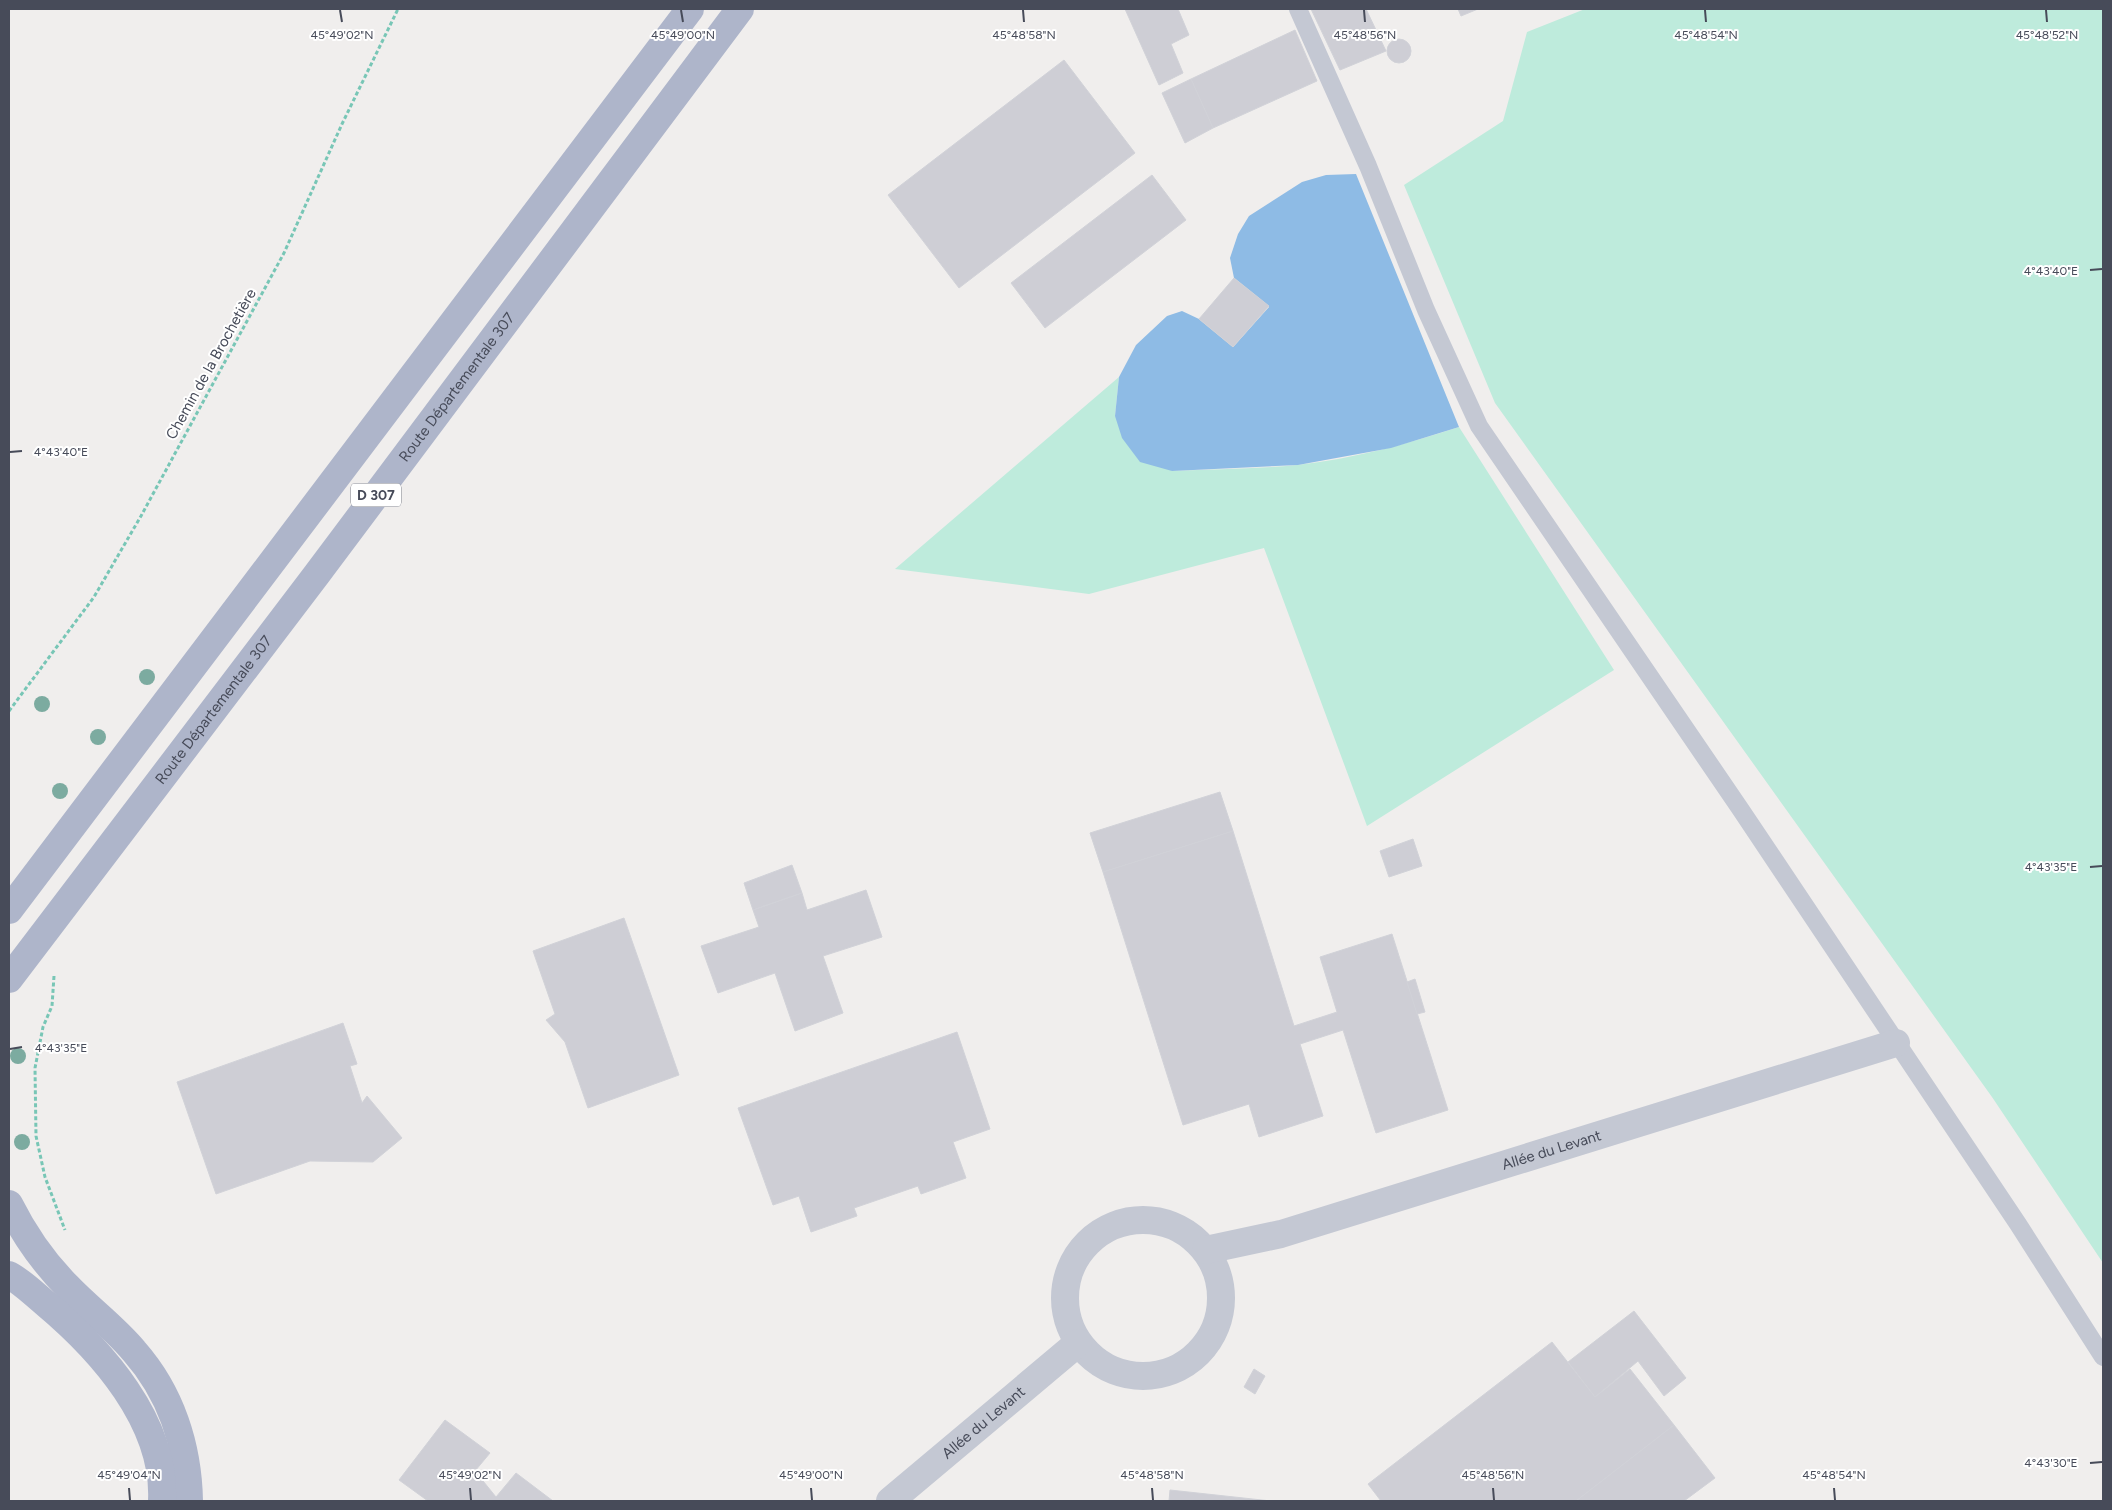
<svg xmlns="http://www.w3.org/2000/svg" width="2112" height="1510" viewBox="0 0 2112 1510" font-family="Figtree,sans-serif">
<style>
.green{fill:#beebdc}
.water{fill:#8ebbe5}
.building{fill:#ceced5;stroke:#d1d2d8}
.lines{fill:none;stroke-linecap:round;stroke-linejoin:round}
.path{stroke:#78c6b6;stroke-width:3;stroke-dasharray:4 2.5;stroke-linecap:butt}
.service{stroke:#c4c8d3;stroke-width:18}
.minor{stroke:#c4c8d3;stroke-width:28}
.primary{stroke:#aeb5ca;stroke-width:28}
.tree{fill:#7caba0}
.ticks{fill:none;stroke:#474b59;stroke-width:2}
.labels{text-anchor:middle;stroke-width:4;stroke-linejoin:round;paint-order:stroke}
.shield{fill:#fff;stroke:#7e818b;stroke-width:1}
.shield-label{font-size:14px;font-weight:bold;fill:#474b59}
.street-label{font-size:15px;fill:#474b59;stroke:#fff}
.ticks-label{font-size:12px;text-anchor:middle;fill:#474b59;stroke:#fff;stroke-width:4;stroke-linejoin:round;paint-order:stroke}
</style>
<rect width="100%" height="100%" fill="#f0eeed"/>
<g class="green">
<path d="M1585 9H2103V1263L1992 1097 1495 403 1404 185 1503 121 1527 32Z"/>
<path d="M1119 377 1115 416 1172 471C1213 469 1255 469 1297 465 1352 459 1407 444 1459 427L1614 670 1367 826 1264 548 1089 594 895 569Z"/>
</g>
<path class="water" d="M1356 174 1459 427 1391 448 1298 465 1172 471 1140 462 1122 438 1115 416 1119 377 1136 345 1167 316 1182 311 1199 319 1233 347 1269 307 1234 278 1230 258 1238 234 1249 216 1302 182 1326 175Z"/>
<g class="building">
<path d="M1125 9H1178L1189 35 1171 44 1183 73 1159 85Z"/>
<path d="M1311 9H1366L1386 51 1340 70Z"/>
<path d="M1458 9H1478L1461 16Z"/>
<path d="M1295 30 1317 81 1213 128 1191 79Z"/>
<circle cx="1399" cy="51" r="12"/>
<path d="M1064 60 1135 153 959 288 888 195Z"/>
<path d="M1191 79 1213 128 1185 143 1162 93Z"/>
<path d="M1152 175 1186 220 1045 328 1011 283Z"/>
<path d="M1234 278 1269 306 1233 347 1199 319Z"/>
<path d="M1220 792 1233 831 1103 872 1090 833Z"/>
<path d="M1233 831 1294 1026 1337 1012 1320 957 1392 934 1448 1110 1376 1133 1343 1030 1300 1044 1323 1116 1259 1137 1249 1104 1183 1125 1103 872Z"/>
<path d="M1413 839 1422 866 1389 877 1380 851Z"/>
<path d="M792 865 802 893 753 910 744 883Z"/>
<path d="M866 890 882 937 823 956 843 1013 795 1031 775 973 718 993 701 946 759 927 753 910 802 893 807 910Z"/>
<path d="M624 918 679 1075 588 1108 565 1042 546 1020 555 1014 533 951Z"/>
<path d="M1415 979 1425 1012 1417 1014 1407 982Z"/>
<path d="M343 1023 357 1064 350 1066 362 1103 367 1096 402 1138 373 1162 310 1161 216 1194 177 1082Z"/>
<path d="M957 1032 990 1129 953 1142 966 1178 921 1194 918 1186 854 1208 857 1216 811 1232 799 1196 773 1205 738 1108Z"/>
<path d="M1634 1311 1686 1378 1664 1396 1638 1361 1595 1397 1568 1362Z"/>
<path d="M1552 1342 1595 1397 1630 1369 1674 1425 1576 1501H1381L1368 1484Z"/>
<path d="M1254 1369 1265 1376 1255 1394 1244 1387Z"/>
<path d="M445 1420 490 1453 475 1471 496 1497 516 1473 553 1501H428L399 1480Z"/>
<path d="M1674 1425 1715 1478 1684 1501H1576Z"/>
<path d="M1170 1490 1271 1501H1169Z"/>
</g>
<g class="lines">
<g class="path">
<path d="M9 711 94 597 141 516 284 253 342 124 398 9"/>
<path d="M54 976 52 1006 43 1027 35 1068 36 1136 45 1177 65 1230"/>
</g>
<path class="service" d="M1298 9 1368 166 1426 310 1479 426 1741 810 2018 1224 2103 1357"/>
<g class="minor">
<circle cx="1143" cy="1298" r="78"/>
<path id="s1" d="M1206 1250 1281 1234 1896 1043"/>
<path id="s2" d="M890 1501 1078 1343"/>
</g>
<g class="primary">
<path d="M9 910 690 9"/>
<path id="s3" d="M9 979 317 574 740 9"/>
<path d="M9 1204C24 1234 44 1263 68 1287 89 1309 115 1328 134 1351 171 1393 188 1446 189 1501"/>
<path d="M9 1275C22 1282 33 1293 45 1303 101 1350 166 1422 162 1501"/>
</g>
</g>
<g class="tree">
<circle cx="147" cy="677" r="8"/>
<circle cx="42" cy="704" r="8"/>
<circle cx="98" cy="737" r="8"/>
<circle cx="60" cy="791" r="8"/>
<circle cx="18" cy="1056" r="8"/>
<circle cx="22" cy="1142" r="8"/>
</g>
<path class="ticks" d="M340 10 342 22M681 10 683 22M1023 10 1024 22M1364 10 1365 22M1705 10 1706 22M2046 10 2047 22M2090 270 2102 269M10 452 22 451M2090 867 2102 866M10 1049 22 1047M2090 1463 2102 1462M129 1488 130 1500M470 1488 471 1500M811 1488 812 1500M1152 1488 1153 1500M1493 1488 1494 1500M1834 1488 1835 1500"/>
<g class="labels">
<rect class="shield" x="351" y="483.5" width="50" height="23" rx="4"/>
<g class="shield-label">
<text x="376" y="500">D 307</text>
</g>
<g class="street-label">
<text transform="translate(211 364) rotate(-61)" y="5">Chemin de la Brochetière</text>
<text dy="5" stroke="none"><textPath href="#s3" startOffset="742">Route Départementale 307</textPath></text>
<text dy="5" stroke="none"><textPath href="#s3" startOffset="338">Route Départementale 307</textPath></text>
<text dy="5" stroke="none"><textPath href="#s1" startOffset="360">Allée du Levant</textPath></text>
<text dy="5" stroke="none"><textPath href="#s2" startOffset="122">Allée du Levant</textPath></text>
</g>
</g>
<g class="ticks-label">
<text x="342" y="39">45°49'02"N</text>
<text x="683" y="39">45°49'00"N</text>
<text x="1024" y="39">45°48'58"N</text>
<text x="1365" y="39">45°48'56"N</text>
<text x="1706" y="39">45°48'54"N</text>
<text x="2047" y="39">45°48'52"N</text>
<text x="2051" y="275">4°43'40"E</text>
<text x="61" y="456">4°43'40"E</text>
<text x="2051" y="871">4°43'35"E</text>
<text x="61" y="1052">4°43'35"E</text>
<text x="2051" y="1467">4°43'30"E</text>
<text x="129" y="1479">45°49'04"N</text>
<text x="470" y="1479">45°49'02"N</text>
<text x="811" y="1479">45°49'00"N</text>
<text x="1152" y="1479">45°48'58"N</text>
<text x="1493" y="1479">45°48'56"N</text>
<text x="1834" y="1479">45°48'54"N</text>
</g>
<rect width="2112" height="1510" fill="none" stroke="#474b59" stroke-width="20"/>
</svg>
